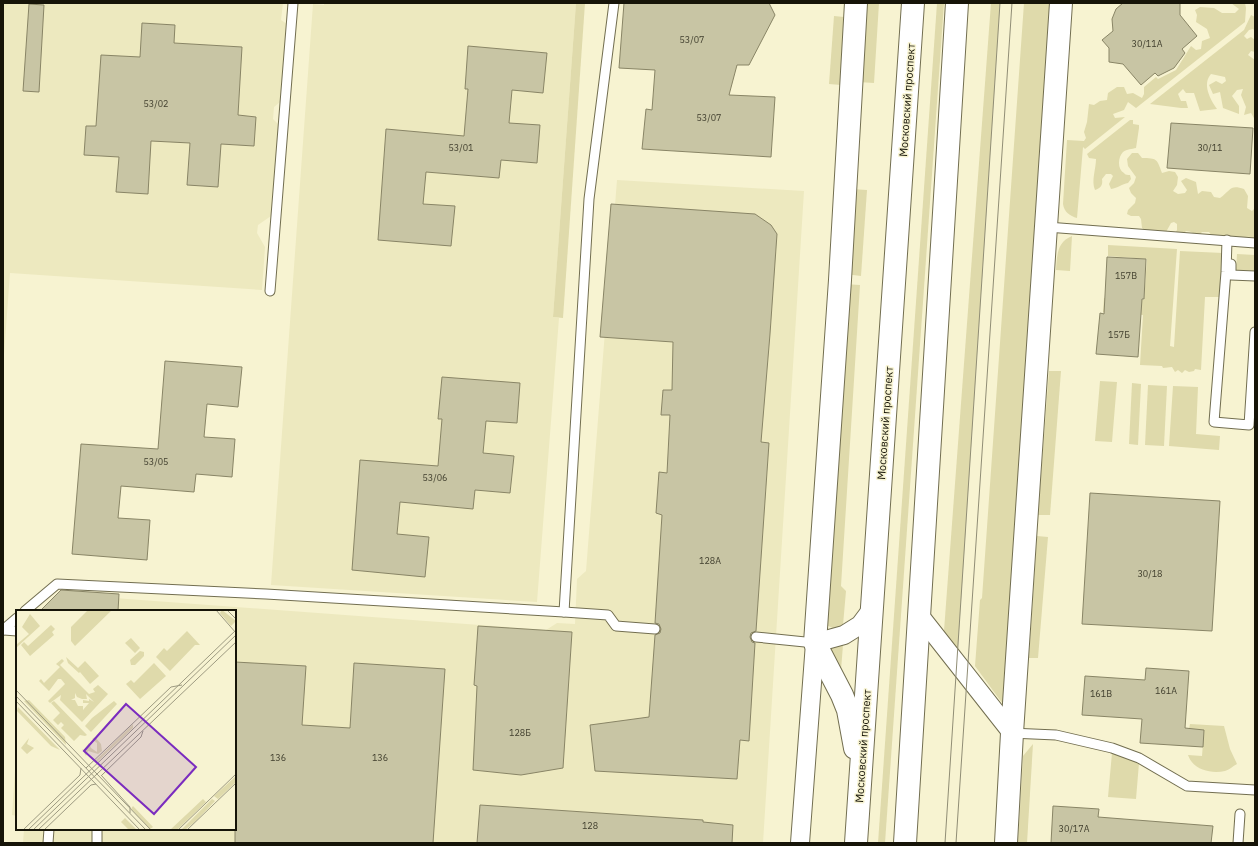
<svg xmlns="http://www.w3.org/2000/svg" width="1258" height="846" viewBox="0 0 1258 846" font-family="'IBM Plex Sans',sans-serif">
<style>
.built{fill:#ede9bf}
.green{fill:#dfdaab}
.building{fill:#c8c5a4;stroke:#898566}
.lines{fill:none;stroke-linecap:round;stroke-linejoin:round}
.lane-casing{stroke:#726e50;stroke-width:11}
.street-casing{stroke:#726e50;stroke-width:20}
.secondary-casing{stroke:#726e50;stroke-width:24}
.lane{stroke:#fff;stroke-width:9}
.street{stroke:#fff;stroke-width:18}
.secondary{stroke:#fff;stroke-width:22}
.tram{stroke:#908d75;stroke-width:1}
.labels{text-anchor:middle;stroke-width:3;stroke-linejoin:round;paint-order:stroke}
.number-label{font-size:9px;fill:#42402f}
.street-label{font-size:11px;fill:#161408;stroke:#f7f3d1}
.inset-road{fill:none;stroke:#9d9a81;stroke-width:1}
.view{fill:#7b2cbf;fill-opacity:0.15;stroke:#7b2cbf;stroke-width:2}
.inset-edge{fill:none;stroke:#161408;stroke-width:2}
</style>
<rect width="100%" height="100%" fill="#f7f3d1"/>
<g class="built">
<path d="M3 3H283L281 20 287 24 280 102 274 107 273 119 279 125 271 216 258 225 257 233 265 247 262 290 10 273 3 368Z"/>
<path d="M324 3H576L553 317 559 318 537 602 271 585 313 4 324 5Z"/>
<path d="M617 180 804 191 763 843H23L24 829H235V611H43L60 594 546 630 557 623 575 624 577 579 586 571Z"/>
<path d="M17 742V816L12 815Z"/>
</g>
<g class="green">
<path d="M576 3H585L563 318 553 317Z"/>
<path d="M864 3H879L874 83 858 82Z"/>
<path d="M937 3H944L885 843H878Z"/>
<path d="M991 3H1000L957 662 943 644Z"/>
<path d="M1024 3H1055L1008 711 975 666 980 600 982 598Z"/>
<path d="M1231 3H1245L1246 8 1245 22 1136 108 1128 102 1124 110 1113 114 1115 118 1125 117 1085 149 1083 147 1077 218C1070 216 1064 212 1063 204L1067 140 1084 141 1086 138 1084 132 1087 122 1089 104 1094 105 1100 101 1107 100 1108 93 1117 87H1124L1127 94 1133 93 1142 98 1144 94V87L1156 77 1158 79 1176 70 1191 46 1196 50 1201 49 1202 41 1210 38 1207 29 1196 22 1197 15 1195 10 1200 7 1214 8 1222 13H1235L1239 9Z"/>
<path d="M1251 15 1255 17V31L1253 29 1249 30 1244 36 1247 39 1251 37 1255 40V52L1251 51 1248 55 1255 60V120L1251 113 1244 115 1246 107 1241 95 1243 89 1237 90 1232 96 1239 106V114L1223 108 1220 92 1213 94 1209 85 1216 81 1222 84 1226 81 1225 77 1211 74C1202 84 1210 99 1217 109L1200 111 1194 93H1186L1183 89 1178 94 1181 101H1186L1188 108H1181L1150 104 1244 30Z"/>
<path d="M834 16 844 17 841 85 829 84Z"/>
<path d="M1130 120H1133V124L1139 125V128L1136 148C1132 149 1127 149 1123 152 1118 157 1117 169 1124 173 1125 175 1128 175 1130 175L1131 179 1128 183C1122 184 1118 188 1111 189L1109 184 1113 176 1111 174H1106L1102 179C1103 185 1101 188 1095 190 1091 181 1096 169 1096 159L1089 158 1087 154Z"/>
<path d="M1132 153H1138L1142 158C1157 158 1157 159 1162 173L1169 171 1175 172 1178 177 1177 185 1173 191 1178 194 1185 193 1187 190 1181 181 1186 178 1196 182 1198 194 1202 191 1211 192 1214 197 1220 198C1231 190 1230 184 1244 189L1248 196 1247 208 1252 211 1255 208V239C1246 234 1244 239 1236 238 1228 238 1220 237 1212 236L1209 232H1202L1199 235C1194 234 1191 231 1186 231L1183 234 1174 235 1177 230V224L1174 222 1171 223 1166 232C1155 230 1151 234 1142 228L1141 219 1139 216H1131L1127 214 1128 210 1135 203 1136 198 1131 193 1129 188 1134 183 1136 177 1128 166 1127 159Z"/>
<path d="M851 189 867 190 861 276 845 274Z"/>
<path d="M1072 236 1070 271 1056 270C1057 255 1057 242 1072 236Z"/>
<path d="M1108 245 1177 249 1170 346 1174 347 1180 251 1223 253 1220 297H1205L1201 370 1195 369 1194 371 1189 372 1185 370 1182 373 1178 370 1175 372 1172 367 1163 368 1162 366 1140 365 1143 315 1103 312 1104 298 1144 300 1147 259 1108 256Z"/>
<path d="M1237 254 1255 255V271L1236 270Z"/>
<path d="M844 284 860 285 841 586 846 591 843 625 835 629 826 625Z"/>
<path d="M1049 371H1061L1050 515H1038Z"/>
<path d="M1100 381 1117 382 1112 442 1095 441Z"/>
<path d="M1132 383 1141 384 1138 445 1129 444Z"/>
<path d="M1148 385 1167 386 1164 446 1145 445Z"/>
<path d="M1173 386 1198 387 1196 434 1220 436 1219 450 1169 446Z"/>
<path d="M1037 536 1048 537 1038 658H1029Z"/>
<path d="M843 645 841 670 822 648Z"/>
<path d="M1190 724 1224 726 1230 749 1237 764C1233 766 1229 770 1225 771 1211 774 1193 770 1188 755L1202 756 1204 730 1189 729Z"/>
<path d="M1033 744 1027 843H1018L1023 756Z"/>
<path d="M1112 753 1139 763 1136 799 1108 797Z"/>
</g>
<g class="building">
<path d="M624 3H769L775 15 749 65H737L729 95 775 97 771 157 642 149 646 109 652 110 655 70 619 68Z"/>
<path d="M1123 3H1180V15L1197 36 1182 49 1185 53 1174 68 1158 76 1155 73 1141 85 1123 64 1109 62V48L1102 40 1113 31 1112 19 1116 9Z"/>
<path d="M29 4 44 5 39 92 23 91Z"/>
<path d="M142 23 175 25 174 43 242 47 238 115 256 117 254 146 221 144 218 187 187 185 190 143 151 141 148 194 116 192 119 157 84 155 86 126H96L101 55 140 57Z"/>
<path d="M468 46 547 53 543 93 512 90 509 123 540 125 537 163 501 160 499 178 426 172 423 204 455 206 451 246 378 240 386 129 464 136 468 89H465Z"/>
<path d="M1171 123 1253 128 1250 174 1167 168Z"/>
<path d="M611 204 755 214 771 225 777 234 770 334 761 442 769 443 756 631 751 633 750 637 752 642 755 643 749 741 740 740 737 779 595 771 590 725 649 717 655 635 660 633 661 629 659 624 655 623 662 515 656 513 659 472 667 473 670 415H661L663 390H672L673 342 600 337Z"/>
<path d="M1107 257 1146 259 1144 299H1142L1138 357 1096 354 1100 313 1104 314Z"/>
<path d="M165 361 242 367 238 407 207 404 204 437 235 439 232 477 196 474 194 492 121 486 118 518 150 520 147 560 72 554 81 444 158 449Z"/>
<path d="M442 377 520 383 517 423 486 421 483 453 514 456 510 493 475 490 473 509 400 502 397 534 429 537 425 577 352 570 360 460 438 466 442 419H438Z"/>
<path d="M1090 493 1220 501 1212 631 1082 624Z"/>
<path d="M61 590 119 594 118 611H40Z"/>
<path d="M478 626 572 632 563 768 521 775 473 770 477 686 474 685Z"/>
<path d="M235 662 306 666 302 725 350 728 354 663 445 669 433 843H235Z"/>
<path d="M1146 668 1189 671 1185 728 1204 730 1203 747 1140 743 1142 719 1082 715 1085 676 1145 680Z"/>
<path d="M480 805 703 820V822L733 825 732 843H477Z"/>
<path d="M1053 806 1099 809 1098 817 1213 826 1211 843H1051Z"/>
</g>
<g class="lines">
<defs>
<g id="lane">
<path d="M1047 227 1255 243"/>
<path d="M1227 240 1226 272 1214 422 1249 425 1255 332"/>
<path d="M1231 264V275L1255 276"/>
<path d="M270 291 293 3"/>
<path d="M25 611 57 584 266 594 564 612 608 615 616 626 655 629"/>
<path d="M564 612 589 199 614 3"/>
<path d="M3 630 17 618"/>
<path d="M4 630 17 631"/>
<path d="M756 637 815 643"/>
<path d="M1012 733 1056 735 1112 748 1139 758 1187 786 1255 790"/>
<path d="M48 843 49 829"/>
<path d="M97 843V829"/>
<path d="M1238 843 1240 814"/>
</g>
<g id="street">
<path d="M920 616 1012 733"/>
<path d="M800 843 815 643 844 635 860 625 872 609"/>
</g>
<g id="secondary">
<path d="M855 748 848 710 842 695 815 643 840 280 856 3"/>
<path d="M856 843 913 3"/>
<path d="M905 843 957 3"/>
<path d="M1006 843 1012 733 1061 3"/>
</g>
</defs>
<use href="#lane" class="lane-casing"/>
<use href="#street" class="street-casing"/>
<use href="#secondary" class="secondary-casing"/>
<use href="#lane" class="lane"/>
<use href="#street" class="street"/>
<use href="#secondary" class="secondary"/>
<g class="tram">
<path d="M945 843 1000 3"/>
<path d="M956 843 1012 3"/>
</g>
</g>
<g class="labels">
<g class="number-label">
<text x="692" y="43">53/07</text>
<text x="1147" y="47">30/11А</text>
<text x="156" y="107">53/02</text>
<text x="709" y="121">53/07</text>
<text x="461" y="151">53/01</text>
<text x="1210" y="151">30/11</text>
<text x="1126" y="279">157В</text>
<text x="1119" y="338">157Б</text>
<text x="156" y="465">53/05</text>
<text x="435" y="481">53/06</text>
<text x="710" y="564">128А</text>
<text x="1150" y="577">30/18</text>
<text x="1166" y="694">161А</text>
<text x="1101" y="697">161В</text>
<text x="520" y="736">128Б</text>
<text x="278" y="761">136</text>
<text x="380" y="761">136</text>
<text x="590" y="829">128</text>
<text x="1074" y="832">30/17А</text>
</g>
<g class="street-label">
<text transform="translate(907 100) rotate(-86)" y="4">Московский проспект</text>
<text transform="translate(885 423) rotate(-86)" y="4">Московский проспект</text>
<text transform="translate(863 746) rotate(-86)" y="4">Московский проспект</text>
</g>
</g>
<g transform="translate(16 610)">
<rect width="220" height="220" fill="#f7f3d1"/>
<path d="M72 0H96L59 36 55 31V17ZM206 0 220 11 215 16 204 3ZM14 4 24 16 0 38V35L13 24 6 17ZM35 15 39 19 36 22 38 25 14 46 5 35 8 32 12 36ZM171 21 184 35H179L154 61 140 47 148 38 151 41ZM115 28 124 38 119 43 109 33ZM124 41 128 42V46L119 55H115L114 50ZM50 47 62 58 69 51 83 66 74 74 64 62 63 63 52 53ZM46 49 48 51 44 55 73 84 79 82 77 79 82 75 92 84 66 112 44 90 45 85 34 93 32 91 49 74 45 69H42L33 81 23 71 25 69 28 73 44 57 40 54ZM59 83 61 87 66 89H71L70 84 78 92 73 89V91L67 90V93H73L67 100V96H62L59 90H55L59 88ZM138 53 150 66 124 89 110 74 115 70 118 73ZM13 90 49 127 50 135 8 91ZM38 91 71 125 69 126 64 125 58 131 45 118 48 115 45 112 42 115 37 110 44 103 35 93ZM98 91 101 94 75 122 69 116 76 108ZM2 97 44 140 35 136 1 101ZM117 114V118L80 153 79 151ZM79 127 85 134 86 141 82 144 72 141 70 146 66 139 68 140 73 133 75 138 81 142V133L76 129ZM13 128 11 134 18 138 11 144 5 138ZM220 166V172L202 189 198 186ZM187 189 190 192 161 220H154ZM196 189 199 191 179 212 169 220H165ZM117 196 137 217 134 219 115 199ZM109 208 121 220H113L105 212Z" fill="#dfdaab" fill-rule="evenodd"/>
<path class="inset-road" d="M200 0 220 23M211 0 220 9M0 80 135 220M0 86 130 220M0 91 124 220M70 158 155 77 166 75M85 165 114 197V203M86 165 125 127 127 121M7 220 64 165 65 158M12 220 220 20M17 220 220 25M22 220 220 32M28 220 75 175 80 174M162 220 220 164M171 220 220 173"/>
<path class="view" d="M110 94 180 157 138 204 68 141Z"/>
<rect width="220" height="220" class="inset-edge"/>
</g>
<rect width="1258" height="846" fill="none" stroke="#161408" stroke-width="8"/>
</svg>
